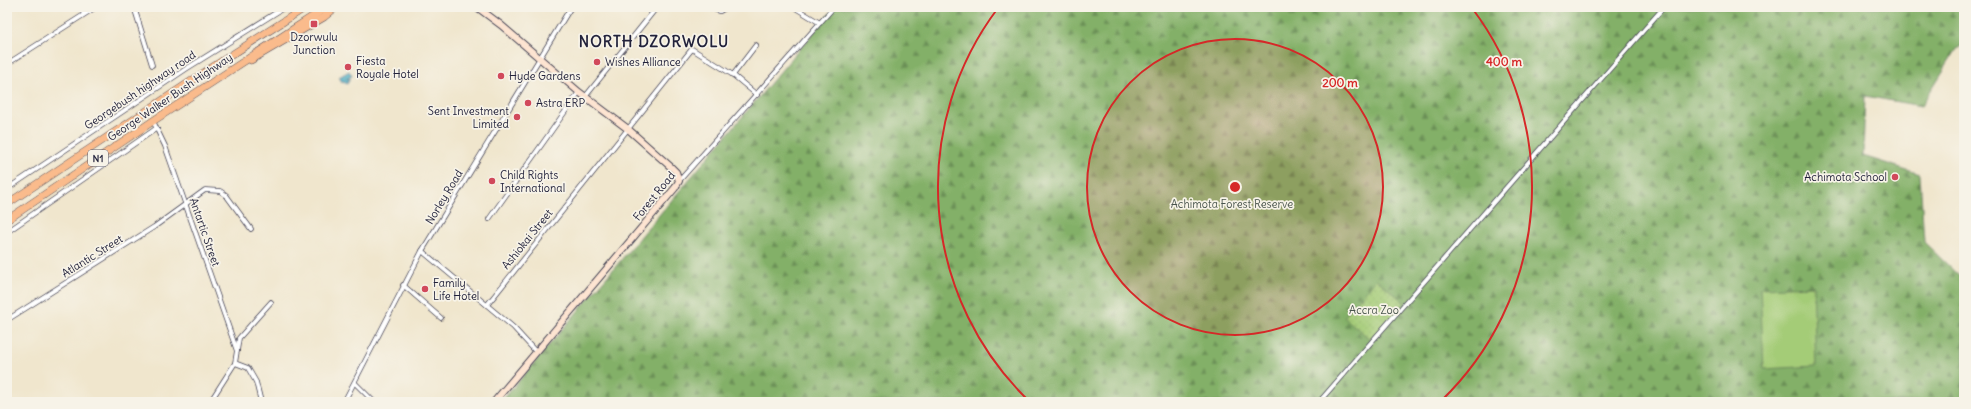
<svg xmlns="http://www.w3.org/2000/svg" width="1971" height="409" viewBox="0 0 1971 409" font-family="Delius,sans-serif">
<style>
.forest{fill:url(#forest-firs);stroke:#526952}
.park{fill:url(#park-dots);stroke:#637759}
.pitch{fill:#a4cc77;stroke:#637759}
.water{fill:#40a8c0;stroke:#31657e}
.lines{fill:none;stroke-linecap:round;stroke-linejoin:round}
.minor-casing{stroke:#413f51;stroke-width:5.5}
.secondary-casing{stroke:#413f51;stroke-width:8}
.trunk-casing{stroke:#413f51;stroke-width:8}
.minor{stroke:#fff;stroke-width:4}
.secondary{stroke:#fde4d1;stroke-width:6}
.trunk{stroke:#fabb8c;stroke-width:7}
.ring{fill:none;stroke:#d62828;stroke-width:2}
.poi-dot{fill:#d1495b;stroke:#f7f3e8;stroke-width:1.5}
.labels{text-anchor:middle;stroke-width:3.5;stroke-linejoin:round;paint-order:stroke}
.shield{fill:#f7f3e8;stroke:#62616f;stroke-width:1}
.shield-label{font-size:10px;font-weight:bold;fill:#22223b}
.poi-label{font-size:11px;fill:#22223b;stroke:#f7f3e8;text-anchor:start}
.street-label{font-size:11px;fill:#22223b;stroke:#f7f3e8}
.park-label{font-size:11px;fill:#49554d;stroke:#f7f3e8}
.district-label{font-size:15px;font-weight:bold;letter-spacing:1px;fill:#22223b;stroke:#f7f3e8}
.centre{fill:#d62828;stroke:#f7f3e8;stroke-width:2}
.ring-label{font-size:12px;text-anchor:middle;font-weight:bold;fill:#d62828;stroke:#f7f3e8;stroke-width:3.5;stroke-linejoin:round;paint-order:stroke}
</style>
<defs>
<pattern id="forest-firs" width="22" height="20" patternUnits="userSpaceOnUse"><rect width="22" height="20" fill="#83b068"/><path d="M5 1l3.5 6h-7zM16 11l3.5 6h-7z" fill="#6b8f57"/></pattern>
<pattern id="park-dots" width="8" height="8" patternUnits="userSpaceOnUse"><rect width="8" height="8" fill="#a4cc77"/><path d="M2 2h.1M6 6h.1" fill="none" stroke="#8daf68" stroke-width="1.8" stroke-linecap="round"/></pattern>
</defs>
<rect width="100%" height="100%" fill="#f7f3e8"/>
<filter id="ink" filterUnits="userSpaceOnUse"><feTurbulence type="fractalNoise" baseFrequency=".025" numOctaves="2"/><feDisplacementMap in="SourceGraphic" scale="8" xChannelSelector="R" yChannelSelector="G"/><feConvolveMatrix kernelMatrix="1 2 1 2 8 2 1 2 1" color-interpolation-filters="sRGB"/></filter>
<filter id="wash" filterUnits="userSpaceOnUse"><feTurbulence type="fractalNoise" baseFrequency=".012" numOctaves="4" result="noise"/><feDisplacementMap in="SourceGraphic" scale="16" xChannelSelector="R" yChannelSelector="G"/><feGaussianBlur stdDeviation="0.9" result="paint"/><feColorMatrix in="noise" values="0 0 0 0 0 0 0 0 0 0 0 0 0 0 0 0 0 1.4 0 .05"/><feComposite in="paint" operator="in"/></filter>
<g filter="url(#wash)">
<rect width="100%" height="100%" fill="#f0e6cd"/>
<path class="forest" d="M835 7H1964V44L1957 49 1921 106 1865 96 1863 156 1920 174 1924 242 1964 281V402H501Z"/>
<path class="park" d="M1376 279 1404 302 1371 340 1344 317Z"/>
<path class="pitch" d="M1813 286 1816 366 1764 369 1760 288Z"/>
<path class="water" d="M349 71 352 76 346 79 350 78 347 84 343 82 345 80 342 82 339 77Z"/>
</g>
<g filter="url(#ink)">
<g class="lines">
<defs>
<g id="minor">
<path d="M80 7 84 14"/>
<path d="M134 7 152 65"/>
<path d="M707 7 720 11 727 7"/>
<path d="M797 9 820 23"/>
<path d="M7 64 96 7"/>
<path d="M733 75 756 45"/>
<path d="M585 97 657 7"/>
<path d="M153 121 165 146 237 351"/>
<path d="M679 181 834 7"/>
<path d="M7 189 186 69 285 7"/>
<path d="M489 219 579 92"/>
<path d="M7 232 157 128"/>
<path d="M422 251 513 327 536 352"/>
<path d="M403 285 441 318"/>
<path d="M487 305 692 49 733 75 757 95"/>
<path d="M7 320 154 227 205 190 220 191 226 195 251 229"/>
<path d="M235 363 248 368 256 382 261 402"/>
<path d="M355 383 374 402"/>
<path d="M210 402 235 363 239 338 271 302"/>
<path d="M344 402 422 251 571 7"/>
<path d="M1319 402 1664 7"/>
</g>
<path id="secondary" d="M477 7 501 25 579 92 628 129 672 168 676 172 679 181 675 188 494 402"/>
<g id="trunk">
<path d="M251 60 324 17 336 7"/>
<path d="M7 204 205 72 306 7"/>
<path d="M7 220 153 121 327 7"/>
</g>
</defs>
<use href="#minor" class="minor-casing"/>
<use href="#secondary" class="secondary-casing"/>
<use href="#trunk" class="trunk-casing"/>
<use href="#minor" class="minor"/>
<use href="#secondary" class="secondary"/>
<use href="#trunk" class="trunk"/>
</g>
</g>
<circle cx="1235" cy="187" r="148" fill="#d62828" fill-opacity=".12"/>
<g class="ring">
<circle cx="1235" cy="187" r="148"/>
<path d="M1029 401A297 297 0 0 1 998 8M1472 8A297 297 0 0 1 1441 401"/>
</g>
<g class="poi-dot">
<rect x="310" y="20" width="8" height="8" rx="2"/>
<circle cx="597" cy="62" r="4"/>
<circle cx="348" cy="67" r="4"/>
<circle cx="501" cy="76" r="4"/>
<circle cx="528" cy="103" r="4"/>
<circle cx="517" cy="117" r="4"/>
<circle cx="1895" cy="177" r="4"/>
<circle cx="492" cy="181" r="4"/>
<circle cx="425" cy="289" r="4"/>
</g>
<g class="labels">
<rect class="shield" x="88" y="150" width="20" height="16" rx="3"/>
<g class="shield-label">
<text x="98" y="162">N1</text>
</g>
<g class="poi-label">
<text x="314" y="41" text-anchor="middle">Dzorwulu<tspan x="314" dy="13">Junction</tspan></text>
<text x="356" y="65">Fiesta<tspan x="356" dy="13">Royale Hotel</tspan></text>
<text x="605" y="66">Wishes Alliance</text>
<text x="509" y="80">Hyde Gardens</text>
<text x="536" y="107">Astra ERP</text>
<text x="509" y="115" text-anchor="end">Sent Investment<tspan x="509" dy="13">Limited</tspan></text>
<text x="500" y="179">Child Rights<tspan x="500" dy="13">International</tspan></text>
<text x="1887" y="181" text-anchor="end">Achimota School</text>
<text x="433" y="287">Family<tspan x="433" dy="13">Life Hotel</tspan></text>
</g>
<g class="street-label">
<text transform="translate(140 90) rotate(-34)" y="4">Georgebush highway road</text>
<text transform="translate(170 97) rotate(-34)" y="4">George Walker Bush Highway</text>
<text transform="translate(654 196) rotate(-51)" y="4">Forest Road</text>
<text transform="translate(444 197) rotate(-59)" y="4">Norley Road</text>
<text transform="translate(205 232) rotate(71)" y="4">Antartic Street</text>
<text transform="translate(527 239) rotate(-51)" y="4">Ashiokai Street</text>
<text transform="translate(92 256) rotate(-32)" y="4">Atlantic Street</text>
</g>
<g class="park-label">
<text x="1232" y="208">Achimota Forest Reserve</text>
<text x="1374" y="314">Accra Zoo</text>
</g>
<g class="district-label">
<text x="654" y="47">NORTH DZORWOLU</text>
</g>
</g>
<circle cx="1235" cy="187" r="6" class="centre"/>
<g class="ring-label">
<text x="1504" y="66">400 m</text>
<text x="1340" y="87">200 m</text>
</g>
<rect width="1971" height="409" fill="none" stroke="#f7f3e8" stroke-width="24"/>
</svg>
